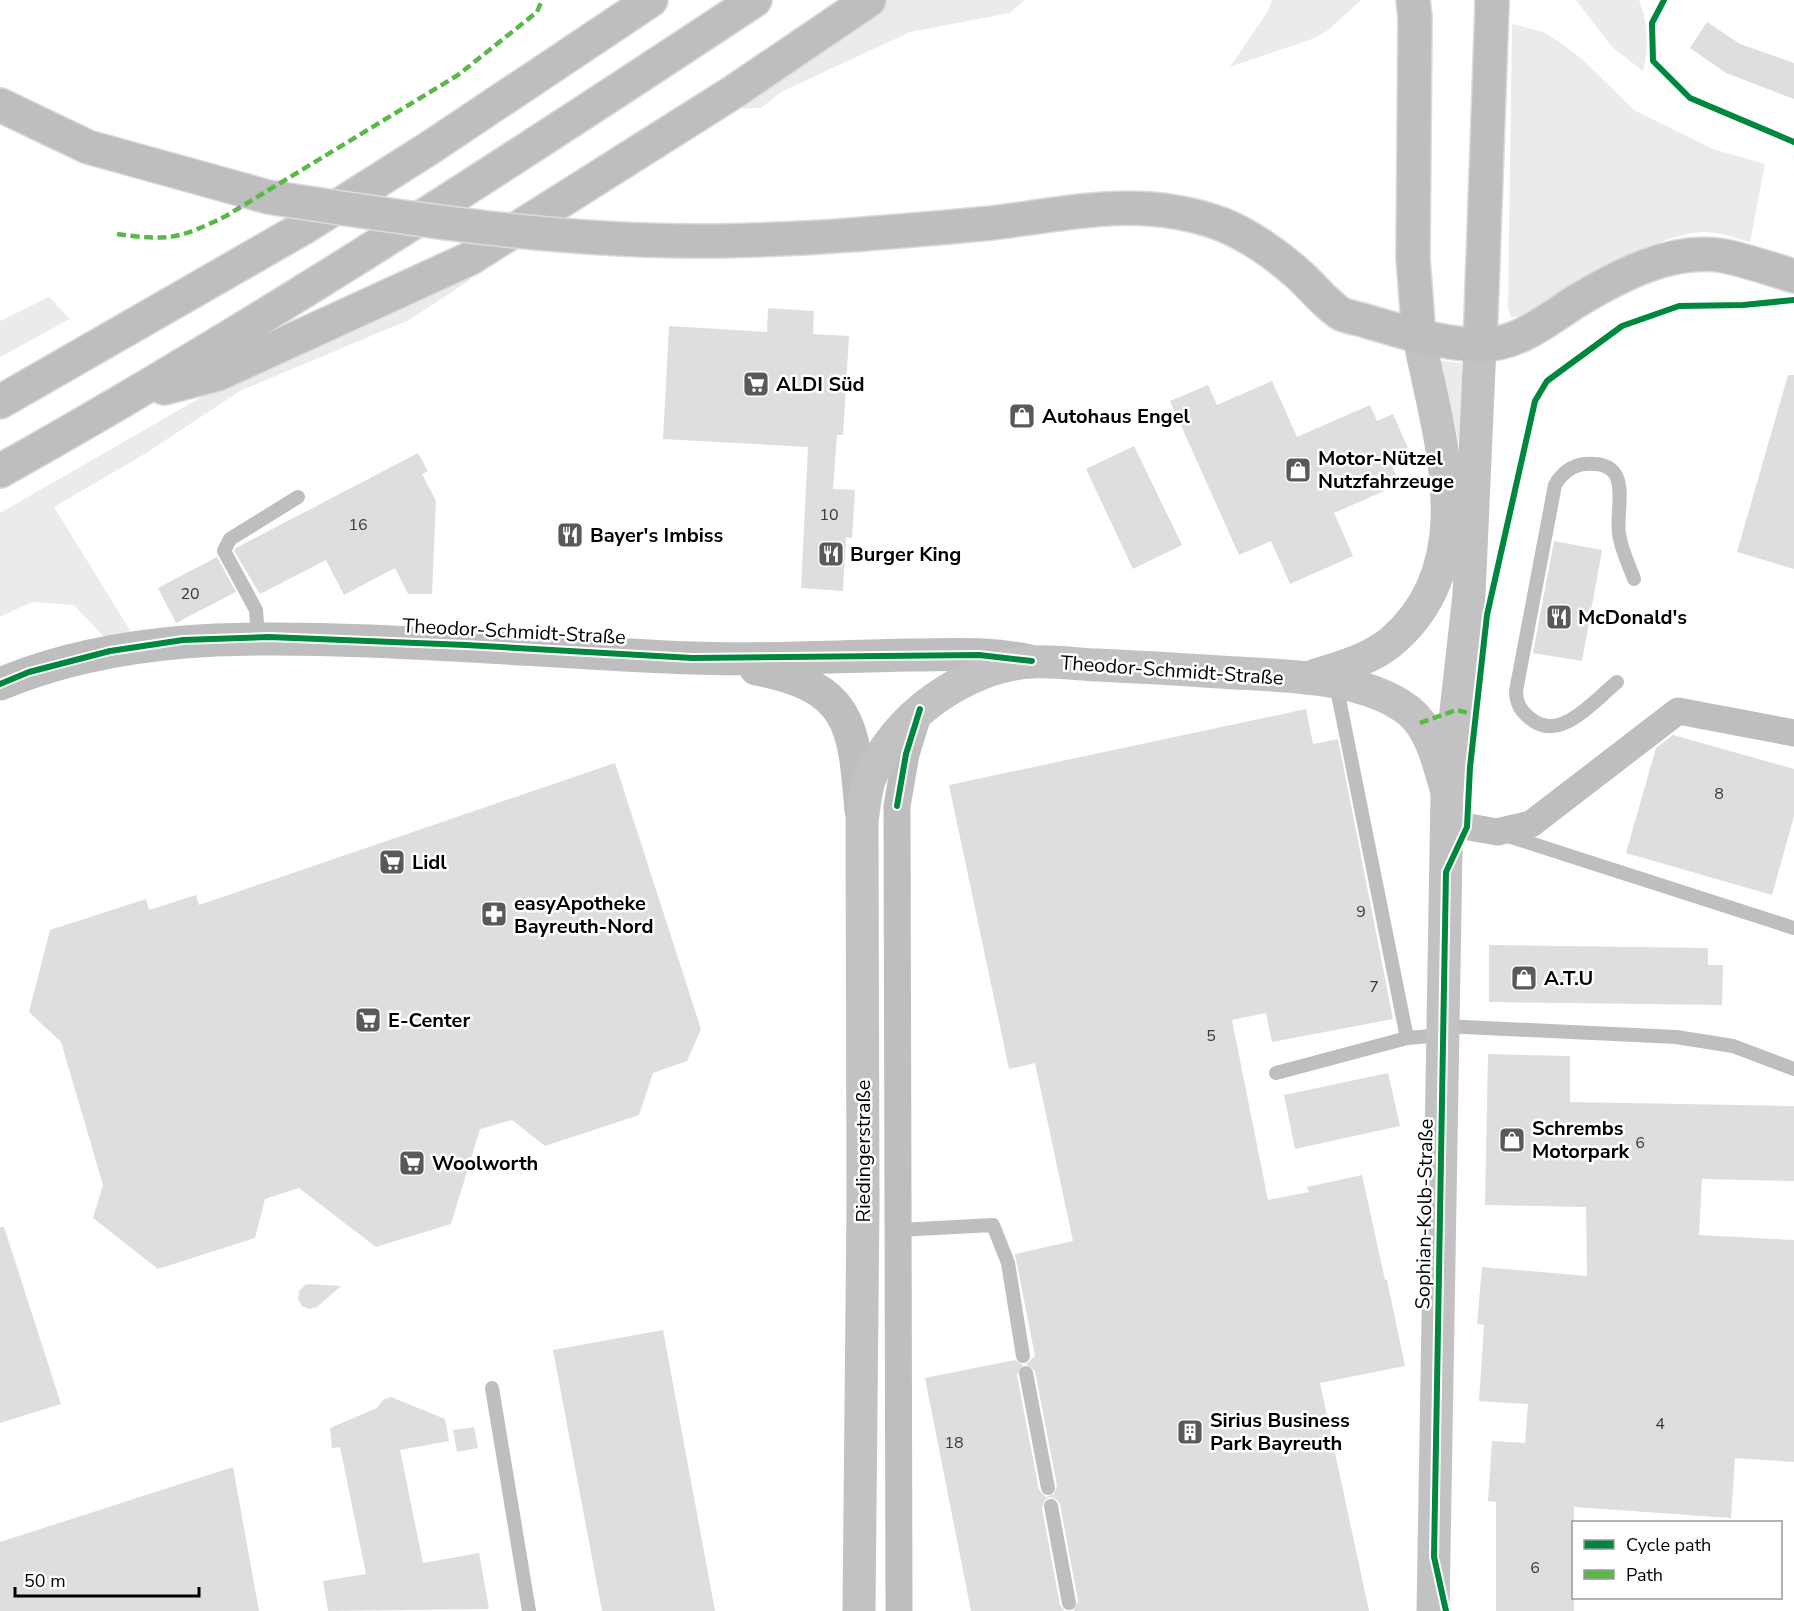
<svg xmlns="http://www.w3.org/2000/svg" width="1794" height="1611" viewBox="0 0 1794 1611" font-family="'Nunito Sans',sans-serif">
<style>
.green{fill:#ebebeb}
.building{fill:#dedede}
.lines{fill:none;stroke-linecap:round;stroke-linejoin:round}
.primary-casing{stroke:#dbdbdb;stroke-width:36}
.motorway-casing{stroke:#dbdbdb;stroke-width:36}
.service{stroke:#bebebe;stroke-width:14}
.minor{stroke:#bebebe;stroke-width:27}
.tertiary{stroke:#bebebe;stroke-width:33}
.secondary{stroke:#c2c2c2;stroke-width:33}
.primary{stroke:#bebebe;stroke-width:33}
.motorway{stroke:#bebebe;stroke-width:33}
.primary-bridge-casing{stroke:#dbdbdb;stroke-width:36;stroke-linecap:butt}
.primary-bridge{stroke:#bebebe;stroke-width:33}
.quiet{stroke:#58b947;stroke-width:4.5;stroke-dasharray:9 4.5;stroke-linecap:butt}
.cycleway-casing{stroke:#fff;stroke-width:10}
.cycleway{stroke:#00873e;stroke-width:6}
.labels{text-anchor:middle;stroke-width:5;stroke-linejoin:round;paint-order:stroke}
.number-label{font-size:16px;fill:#383838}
.poi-label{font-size:20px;font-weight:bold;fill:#000;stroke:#fff;text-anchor:start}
.street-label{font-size:20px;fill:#000;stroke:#fff}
</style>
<rect width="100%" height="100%" fill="#fff"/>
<g class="green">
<path d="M888 0H1024L1010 13 910 32 781 92 761 108 721 109Z"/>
<path d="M1272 0H1361L1327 31 1315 38 1230 67 1268 11Z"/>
<path d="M1576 0H1639C1648 23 1649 47 1643 71L1612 47Z"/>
<path d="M1512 24 1543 32 1561 43 1583 60 1634 110 1713 149 1765 164 1750 242C1735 238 1720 232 1704 232 1654 233 1569 290 1525 316L1511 317 1508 308Z"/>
<path d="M471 270 470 280 409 320 240 391 143 455 54 507 131 632 104 637 74 605 32 602 0 617V513L226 383Z"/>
<path d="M49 297 70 319 0 357V321Z"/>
<path d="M1440 361 1462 363 1463 462Z"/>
</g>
<g class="building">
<path d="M1707 22 1740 44 1794 63V99L1726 73 1690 48Z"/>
<path d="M768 308 814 311 813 334 849 336 843 435H837L833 489 855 490 852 538 846 537 843 591 801 588 808 447 663 439 669 326 767 332Z"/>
<path d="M1788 375H1794V569L1737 552Z"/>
<path d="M1272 381 1297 437 1370 405 1377 421 1393 414 1408 448 1388 457 1400 484 1334 513 1353 556 1290 584 1271 541 1239 555 1170 401 1208 385 1217 405Z"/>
<path d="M1134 446 1182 545 1133 569 1086 469Z"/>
<path d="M418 453 428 471 422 474 436 501 432 594H408L395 568 344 595 326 560 260 594 234 551 236 548Z"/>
<path d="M1554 541 1602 550 1582 661 1533 653Z"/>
<path d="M217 557 236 592 176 623 158 588Z"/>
<path d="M1306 709 1313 744 1338 739 1393 1019 1272 1042 1266 1013 1232 1020 1268 1200 1309 1192 1307 1187 1362 1175 1385 1280H1387L1405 1366 1320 1383 1369 1611H1073L1078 1601 1060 1504 1057 1500 1050 1497 1045 1500 1042 1508 1060 1605 1065 1611H971L925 1378 1015 1360 1023 1365 1017 1375 1039 1490 1046 1497 1054 1494 1057 1486 1035 1371 1026 1364 1035 1356 1015 1254 1073 1241 1035 1063 1009 1069 949 785Z"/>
<path d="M1673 735 1794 769V816L1772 895 1626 853 1656 748Z"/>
<path d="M615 763 701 1029 687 1061 653 1073 639 1115 545 1146 512 1120 480 1129 451 1224 376 1247 299 1188 265 1199 255 1238 158 1269 93 1218 103 1185 61 1042 29 1012 50 930 146 899 149 910 196 895 199 905Z"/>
<path d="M1489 945 1708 948V965H1723L1722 1005 1489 1002Z"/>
<path d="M1488 1054 1570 1056V1102L1794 1106V1181L1702 1179 1699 1235 1794 1240V1462L1735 1458 1731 1518 1574 1507V1611H1496V1502L1488 1501 1492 1441 1525 1443 1528 1404 1479 1401 1484 1325 1477 1324 1482 1267 1587 1276 1586 1207 1485 1205Z"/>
<path d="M1388 1073 1400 1126 1295 1149 1284 1095Z"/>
<path d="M0 1227H4L61 1404 0 1423Z"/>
<path d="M305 1285 309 1284 341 1286 317 1307 309 1309 302 1306 298 1299 299 1291Z"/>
<path d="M663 1330 715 1611H602L553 1350Z"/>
<path d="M391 1397 445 1419 449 1441 400 1450 423 1563 479 1553 489 1609 328 1611 323 1581 366 1574 340 1447 332 1448 330 1428 377 1408 383 1400Z"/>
<path d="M474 1427 478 1448 457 1452 453 1430Z"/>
<path d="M233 1467 259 1611H0V1542Z"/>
</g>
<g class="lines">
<defs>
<g id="primary">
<path d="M1415 17 1413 258 1419 337"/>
<path d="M0 105 88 147 243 190"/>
<path d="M992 223C1073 213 1142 195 1221 224 1247 234 1277 255 1297 273 1311 285 1322 300 1337 311 1344 317 1357 318 1366 321 1403 332 1439 343 1477 345 1516 346 1544 322 1575 302 1618 276 1672 247 1724 256 1748 261 1771 269 1794 276"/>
<path d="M1480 345 1492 6"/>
</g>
<g id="motorway">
<path d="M1413 0 1415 17"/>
<path d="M1492 0V6"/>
<path d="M164 388 218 374 469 259 735 91 869 0"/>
<path d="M0 402 303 228 428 149 651 0"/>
<path d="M0 471C259 326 508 163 755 0"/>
</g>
</defs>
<use href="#primary" class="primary-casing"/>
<use href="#motorway" class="motorway-casing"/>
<g class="service">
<path d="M258 637 256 610 224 551 230 539 298 497"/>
<path d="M1617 682C1595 700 1560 743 1531 719 1521 712 1516 703 1516 691L1555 485C1561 474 1572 465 1585 464 1635 460 1615 506 1619 534 1621 549 1629 565 1634 579"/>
<path d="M1336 684 1407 1038 1443 1035"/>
<path d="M1505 835 1794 928"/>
<path d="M1444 1026 1676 1037 1733 1046 1794 1069"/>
<path d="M1276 1073 1407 1038"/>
<path d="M899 1230 993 1225 1008 1263 1023 1356"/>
<path d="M1026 1373 1048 1488"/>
<path d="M492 1388 529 1611"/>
<path d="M1051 1506 1069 1603"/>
</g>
<g class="minor">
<path d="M1447 823 1497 832 1531 824 1678 711 1794 733"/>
<path d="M899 1611 897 806 906 754 919 712"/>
</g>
<g class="tertiary">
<path d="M756 669C852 687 854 725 861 811"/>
<path d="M0 684C118 635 244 636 369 641 477 645 584 654 692 658 764 661 838 656 910 655 950 655 991 652 1030 661"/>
</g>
<g class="secondary">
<path d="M1308 678C1336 668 1368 661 1391 642 1484 564 1438 436 1419 337"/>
<path d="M859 1611 863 1203 862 821C864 808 865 794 869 781 890 719 968 664 1033 662 1054 661 1076 664 1097 665 1138 667 1179 669 1219 672 1276 676 1362 674 1409 711 1431 728 1439 765 1447 792"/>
<path d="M1433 1611 1447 792 1469 595 1480 345"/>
</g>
<use href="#primary" class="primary"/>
<use href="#motorway" class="motorway"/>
<defs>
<path id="primary-bridge" d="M243 190 268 197C411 219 552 241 697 241 796 241 894 232 992 223"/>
</defs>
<use href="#primary-bridge" class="primary-bridge-casing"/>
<use href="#primary-bridge" class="primary-bridge"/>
<g class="quiet">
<path d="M117 234C169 241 179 239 226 216L458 75 537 12 542 0"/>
<path d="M1420 723 1456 710 1478 715"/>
</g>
<defs>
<g id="cycleway">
<path d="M1664 0 1652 23 1653 61 1690 98 1794 142"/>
<path d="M0 684 29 672 110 651 183 640 269 637 466 645 692 658 979 655 1032 661"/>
<path d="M897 806 906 754 920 709"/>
<path d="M1446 1611 1434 1557 1446 872 1467 827 1470 767 1487 615 1535 401 1547 381 1622 326 1679 306 1743 305 1794 300"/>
</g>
</defs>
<use href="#cycleway" class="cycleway-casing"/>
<use href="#cycleway" class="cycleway"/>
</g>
<defs>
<symbol id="supermarket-square" viewBox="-11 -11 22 22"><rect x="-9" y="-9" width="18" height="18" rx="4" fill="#595959" stroke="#fff"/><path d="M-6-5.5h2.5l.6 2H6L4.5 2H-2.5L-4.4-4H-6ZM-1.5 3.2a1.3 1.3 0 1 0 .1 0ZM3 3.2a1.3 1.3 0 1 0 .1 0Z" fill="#fff"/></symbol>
<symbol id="shop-square" viewBox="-11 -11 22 22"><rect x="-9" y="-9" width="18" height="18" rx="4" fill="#595959" stroke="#fff"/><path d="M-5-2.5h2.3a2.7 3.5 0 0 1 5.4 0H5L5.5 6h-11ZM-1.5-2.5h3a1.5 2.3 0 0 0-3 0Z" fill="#fff"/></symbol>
<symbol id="restaurant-square" viewBox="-11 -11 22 22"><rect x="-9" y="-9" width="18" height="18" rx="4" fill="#595959" stroke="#fff"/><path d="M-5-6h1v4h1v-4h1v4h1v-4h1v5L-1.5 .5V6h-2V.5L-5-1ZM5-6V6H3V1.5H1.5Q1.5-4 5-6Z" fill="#fff"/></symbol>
<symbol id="pharmacy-square" viewBox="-11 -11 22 22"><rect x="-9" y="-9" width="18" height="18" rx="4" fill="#595959" stroke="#fff"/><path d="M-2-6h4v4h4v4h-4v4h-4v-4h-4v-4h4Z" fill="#fff"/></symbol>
<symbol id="building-square" viewBox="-11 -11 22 22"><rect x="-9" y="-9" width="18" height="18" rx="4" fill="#595959" stroke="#fff"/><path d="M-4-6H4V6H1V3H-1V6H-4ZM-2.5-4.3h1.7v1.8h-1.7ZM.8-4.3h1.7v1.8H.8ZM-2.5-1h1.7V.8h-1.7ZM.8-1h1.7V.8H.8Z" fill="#fff"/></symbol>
</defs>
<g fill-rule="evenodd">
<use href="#supermarket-square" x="741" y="369" width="30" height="30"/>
<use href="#shop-square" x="1007" y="401" width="30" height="30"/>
<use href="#shop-square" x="1283" y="455" width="30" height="30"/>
<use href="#restaurant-square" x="555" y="520" width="30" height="30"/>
<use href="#restaurant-square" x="816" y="539" width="30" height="30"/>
<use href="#restaurant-square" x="1544" y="602" width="30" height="30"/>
<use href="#supermarket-square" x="377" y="847" width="30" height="30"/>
<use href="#pharmacy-square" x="479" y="899" width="30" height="30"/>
<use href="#shop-square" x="1509" y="963" width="30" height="30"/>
<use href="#supermarket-square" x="353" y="1005" width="30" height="30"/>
<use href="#shop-square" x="1497" y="1125" width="30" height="30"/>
<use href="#supermarket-square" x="397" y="1148" width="30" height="30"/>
<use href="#building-square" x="1175" y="1417" width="30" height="30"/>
</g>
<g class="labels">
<g class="number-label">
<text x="829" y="520">10</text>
<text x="358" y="530">16</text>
<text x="190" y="599">20</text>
<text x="1719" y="799">8</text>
<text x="1361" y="917">9</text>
<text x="1374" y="992">7</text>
<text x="1211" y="1041">5</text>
<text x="1640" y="1148">6</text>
<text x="1660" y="1429">4</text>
<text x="954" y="1448">18</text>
<text x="1535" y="1573">6</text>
</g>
<g class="poi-label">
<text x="776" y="391">ALDI Süd</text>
<text x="1042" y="423">Autohaus Engel</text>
<text x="1318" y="465">Motor-Nützel<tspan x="1318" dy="23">Nutzfahrzeuge</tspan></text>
<text x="590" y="542">Bayer's Imbiss</text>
<text x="850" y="561">Burger King</text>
<text x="1578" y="624">McDonald's</text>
<text x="412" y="869">Lidl</text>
<text x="514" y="910">easyApotheke<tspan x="514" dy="23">Bayreuth-Nord</tspan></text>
<text x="1544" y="985">A.T.U</text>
<text x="388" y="1027">E-Center</text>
<text x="1532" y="1135">Schrembs<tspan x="1532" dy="23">Motorpark</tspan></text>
<text x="432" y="1170">Woolworth</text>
<text x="1210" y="1427">Sirius Business<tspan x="1210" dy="23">Park Bayreuth</tspan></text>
</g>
<g class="street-label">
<text transform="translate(514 631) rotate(3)" y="7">Theodor-Schmidt-Straße</text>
<text transform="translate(1172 670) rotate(4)" y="7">Theodor-Schmidt-Straße</text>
<text transform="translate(863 1151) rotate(-90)" y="7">Riedingerstraße</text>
<text transform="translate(1424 1214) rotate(-89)" y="7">Sophian-Kolb-Straße</text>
</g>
</g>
<rect x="1572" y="1521" width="210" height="78" fill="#ffffff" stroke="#999999" stroke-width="1.5"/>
<rect x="1584" y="1540" width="30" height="9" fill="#00873e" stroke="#999999" stroke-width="1.5"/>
<text x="1626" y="1551" font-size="18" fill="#000000">Cycle path</text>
<rect x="1584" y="1570" width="30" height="9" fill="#58b947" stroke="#999999" stroke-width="1.5"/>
<text x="1626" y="1581" font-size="18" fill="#000000">Path</text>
<path d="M15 1587v9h184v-9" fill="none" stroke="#000000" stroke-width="3"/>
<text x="24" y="1587" font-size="18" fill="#000000" stroke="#ffffff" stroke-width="4.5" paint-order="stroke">50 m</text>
</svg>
